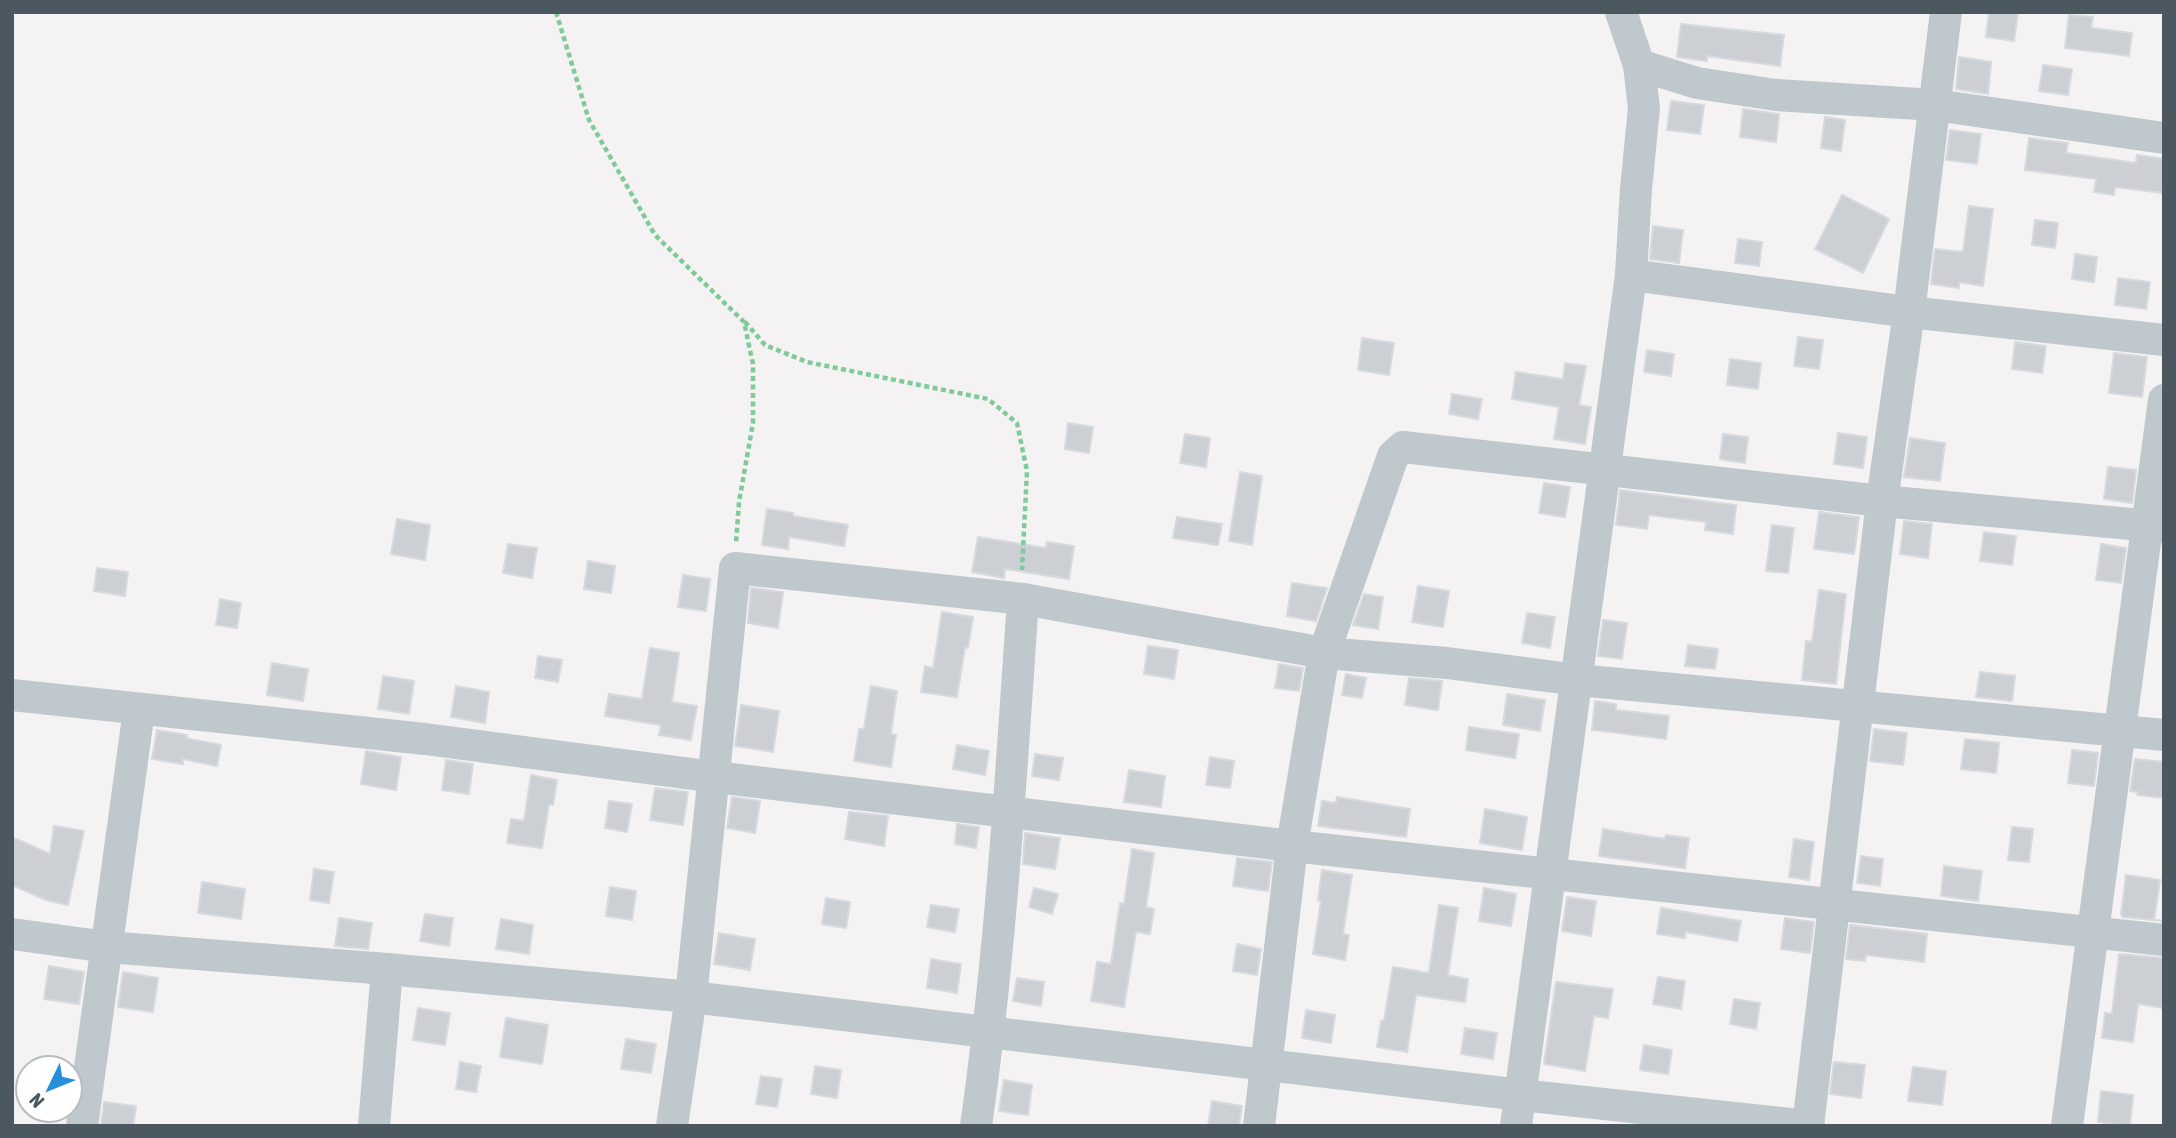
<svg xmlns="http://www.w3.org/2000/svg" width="2176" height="1138" viewBox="0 0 2176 1138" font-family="'Asap Condensed',sans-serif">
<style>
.building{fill:#ccd0d4;stroke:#d6d9dd;stroke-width:2}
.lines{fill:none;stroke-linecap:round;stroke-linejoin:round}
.path{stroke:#7eca99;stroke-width:4.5;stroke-dasharray:5 3.5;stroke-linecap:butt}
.minor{stroke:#bfc8cd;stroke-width:32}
</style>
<rect width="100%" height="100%" fill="#f4f2f2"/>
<g class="building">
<path d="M1989 12H2018L2014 41 1986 37Z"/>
<path d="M2069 15 2093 17 2091 28 2132 33 2129 56 2065 48Z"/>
<path d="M1681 24 1784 35 1780 66 1707 56V61L1677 57Z"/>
<path d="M1959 57 1991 62 1988 94 1956 89Z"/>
<path d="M2043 65 2072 69 2068 95 2039 91Z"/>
<path d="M1671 101 1704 105 1700 134 1667 130Z"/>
<path d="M1743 109 1779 114 1776 142 1740 137Z"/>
<path d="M1825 117 1845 120 1841 151 1821 148Z"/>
<path d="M1950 130 1981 134 1977 164 1946 160Z"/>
<path d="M2029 138 2068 143 2066 153 2136 163 2137 155 2164 159V193L2115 187 2114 195 2094 192 2096 179 2025 170Z"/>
<path d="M1842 195 1889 219 1863 273 1815 249Z"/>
<path d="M1969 206 1993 209 1983 286 1959 282V288L1931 284 1935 249 1963 252Z"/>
<path d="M2035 220 2058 223 2055 248 2032 245Z"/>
<path d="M1653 226 1683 230 1679 263 1650 259Z"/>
<path d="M1738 239 1762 242 1759 266 1735 263Z"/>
<path d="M2075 254 2097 257 2094 282 2072 279Z"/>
<path d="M2118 278 2150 282 2146 309 2115 305Z"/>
<path d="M1798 337 1823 340 1819 369 1794 366Z"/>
<path d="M1362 338 1394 343 1389 375 1358 370Z"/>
<path d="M2015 342 2046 346 2042 373 2012 369Z"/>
<path d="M1647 350 1674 354 1671 376 1644 372Z"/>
<path d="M2114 353 2147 357 2142 397 2109 393Z"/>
<path d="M1730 359 1761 363 1758 389 1727 385Z"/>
<path d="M1565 363 1586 366 1579 405 1591 407 1585 444 1554 439 1559 407 1512 399 1516 372 1563 379Z"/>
<path d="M1452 394 1482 399 1478 419 1449 414Z"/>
<path d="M1068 423 1093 427 1089 453 1065 449Z"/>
<path d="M1838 433 1867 437 1863 468 1834 464Z"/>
<path d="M1185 434 1210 438 1206 467 1180 463Z"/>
<path d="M1723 434 1748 437 1745 463 1720 459Z"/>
<path d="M1910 438 1945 443 1940 481 1904 477Z"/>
<path d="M2108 467 2136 470 2132 503 2104 499Z"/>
<path d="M1240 472 1262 476 1252 545 1229 541Z"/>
<path d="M1544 483 1570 487 1565 517 1539 513Z"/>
<path d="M1620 490 1736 505 1733 534 1705 530 1706 522 1649 515 1647 529 1616 525Z"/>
<path d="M767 509 793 513V516L848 525 844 546 789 537 788 549 762 545Z"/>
<path d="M1819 512 1859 517 1854 554 1814 549Z"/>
<path d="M1177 517 1222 524 1218 545 1173 538Z"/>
<path d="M397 519 430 525 425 560 391 554Z"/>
<path d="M1904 521 1932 524 1928 558 1900 554Z"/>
<path d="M1772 525 1794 528 1788 573 1766 571Z"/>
<path d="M1984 532 2016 536 2012 565 1980 561Z"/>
<path d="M978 537 1046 548 1047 542 1074 546 1069 579 1005 569 1004 578 972 572Z"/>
<path d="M508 544 537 548 532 578 503 573Z"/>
<path d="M2101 544 2126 548 2121 583 2096 580Z"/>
<path d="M588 561 615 566 611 593 584 589Z"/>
<path d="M97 568 128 572 125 596 94 591Z"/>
<path d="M683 575 710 579 706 611 678 607Z"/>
<path d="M1292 583 1327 588 1316 621 1287 616Z"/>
<path d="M1418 586 1449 591 1443 627 1412 622Z"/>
<path d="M751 588 783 592 778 628 748 623Z"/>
<path d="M1819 590 1846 594 1836 684 1802 680 1806 641 1812 642Z"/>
<path d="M1364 594 1383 597 1378 629 1353 625Z"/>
<path d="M220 599 241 603 237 628 216 625Z"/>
<path d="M942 612 973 617 968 648 965 647 957 697 921 692 925 666 933 668Z"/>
<path d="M1527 613 1555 617 1550 648 1522 643Z"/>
<path d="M1603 620 1627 623 1622 659 1598 656Z"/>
<path d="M1688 645 1718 649 1715 669 1685 666Z"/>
<path d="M1148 646 1178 650 1174 679 1144 674Z"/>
<path d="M650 648 679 653 672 702 697 706 691 740 659 735 661 725 605 716 609 694 642 699Z"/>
<path d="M538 656 562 660 558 682 535 678Z"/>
<path d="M272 663 308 669 303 701 267 695Z"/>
<path d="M1279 664 1303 668 1299 691 1275 688Z"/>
<path d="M1980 672 2015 676 2012 701 1976 697Z"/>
<path d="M1346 674 1366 678 1362 698 1342 695Z"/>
<path d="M383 676 414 681 409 714 378 709Z"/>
<path d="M1409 678 1442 681 1438 710 1405 705Z"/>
<path d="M456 686 489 692 485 723 451 717Z"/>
<path d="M871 686 897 691 891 734 896 735 891 767 854 761 859 729H864Z"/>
<path d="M1507 694 1545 700 1540 731 1503 725Z"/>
<path d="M1595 701 1616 704V710L1669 716 1666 739 1592 730Z"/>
<path d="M741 705 779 711 773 752 735 746Z"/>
<path d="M1469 727 1519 734 1515 758 1466 750Z"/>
<path d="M1874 729 1907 733 1903 765 1870 761Z"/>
<path d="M157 730 187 735 186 738 221 745 217 766 183 759V764L152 759Z"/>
<path d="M1965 739 1999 743 1996 773 1961 769Z"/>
<path d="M957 745 989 751 985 775 953 769Z"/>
<path d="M2072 750 2098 753 2094 786 2068 783Z"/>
<path d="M366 751 401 757 396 790 361 784Z"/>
<path d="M1035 754 1063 758 1059 780 1032 776Z"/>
<path d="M1210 757 1234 761 1230 788 1206 785Z"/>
<path d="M2135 759 2164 762V798L2137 795 2138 792 2130 791Z"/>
<path d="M446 760 473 764 469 794 442 790Z"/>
<path d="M1129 770 1165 776 1161 807 1124 802Z"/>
<path d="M531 775 557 780 553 805 549 804 542 848 507 843 511 819 524 821Z"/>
<path d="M655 788 688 792 683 825 650 820Z"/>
<path d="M732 797 760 801 755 833 727 828Z"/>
<path d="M1337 797 1410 809 1406 837 1318 826 1322 801 1336 803Z"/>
<path d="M609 801 632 804 627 832 605 828Z"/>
<path d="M1485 809 1527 817 1522 850 1480 843Z"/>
<path d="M849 812 888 816 884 846 845 839Z"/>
<path d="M957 824 979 827 976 848 955 844Z"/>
<path d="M54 826 84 831 68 905 46 900 12 885V837L50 854Z"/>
<path d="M2012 827 2033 829 2029 862 2008 860Z"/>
<path d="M1603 829 1665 839 1666 835 1689 838 1685 868 1599 856Z"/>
<path d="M1025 833 1060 838 1055 869 1023 864Z"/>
<path d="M1794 839 1814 842 1809 880 1789 877Z"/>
<path d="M1132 849 1154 853 1146 907 1154 909 1150 934 1136 932 1124 1007 1091 1001 1097 962 1111 964 1120 903 1124 904Z"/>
<path d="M1861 856 1883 859 1880 886 1857 883Z"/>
<path d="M1237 858 1272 862 1268 891 1233 886Z"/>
<path d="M1944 866 1982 871 1978 901 1941 896Z"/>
<path d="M314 869 334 872 329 903 310 900Z"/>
<path d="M1322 870 1352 875 1343 934 1349 935 1345 960 1313 954 1321 901 1318 900Z"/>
<path d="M2126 875 2160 880 2154 920 2164 921 2123 917 2121 914Z"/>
<path d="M202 882 245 889 241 919 198 913Z"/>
<path d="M610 887 636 891 632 920 606 916Z"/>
<path d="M1034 888 1058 894 1052 914 1029 907Z"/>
<path d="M1484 888 1516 894 1511 926 1479 921Z"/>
<path d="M1567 897 1596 901 1591 936 1562 931Z"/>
<path d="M826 898 850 902 846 928 822 924Z"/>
<path d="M931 905 959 909 955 932 927 927Z"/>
<path d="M1439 905 1458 908 1448 975 1468 979 1465 1002 1416 995 1407 1052 1377 1047 1381 1021H1384L1393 967 1429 973Z"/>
<path d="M1661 908 1741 921 1737 941 1686 932 1685 938 1657 934Z"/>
<path d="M425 914 453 918 449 946 420 941Z"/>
<path d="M339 918 372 923 368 949 335 946Z"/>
<path d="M1785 918 1814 922 1810 953 1781 949Z"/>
<path d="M501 919 533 925 529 954 496 949Z"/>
<path d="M1850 925 1927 934 1924 962 1866 955 1865 961 1846 959Z"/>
<path d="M719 933 755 939 750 970 714 964Z"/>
<path d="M1237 944 1261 949 1257 975 1233 971Z"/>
<path d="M2119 954 2164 958V1008L2138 1004 2133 1042 2102 1038 2105 1013 2112 1014Z"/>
<path d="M931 959 961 964 957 993 927 988Z"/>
<path d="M49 966 84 972 79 1004 44 999Z"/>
<path d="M123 972 158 978 153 1012 118 1007Z"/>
<path d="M1658 977 1685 981 1681 1009 1653 1004Z"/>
<path d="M1017 978 1044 982 1041 1006 1013 1001Z"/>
<path d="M1556 982 1613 989 1608 1018 1594 1016 1585 1071 1544 1064Z"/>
<path d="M1734 999 1760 1003 1756 1029 1730 1024Z"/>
<path d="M418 1008 450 1013 445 1045 413 1040Z"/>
<path d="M1306 1010 1335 1015 1331 1043 1302 1038Z"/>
<path d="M506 1018 548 1025 542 1064 500 1057Z"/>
<path d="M1465 1028 1497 1033 1493 1059 1461 1054Z"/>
<path d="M626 1039 656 1044 651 1073 621 1069Z"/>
<path d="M1644 1045 1672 1050 1668 1074 1640 1070Z"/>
<path d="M460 1062 481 1066 476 1092 456 1089Z"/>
<path d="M1834 1062 1865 1065 1861 1098 1830 1094Z"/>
<path d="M815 1066 841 1070 837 1098 811 1094Z"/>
<path d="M1913 1067 1946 1071 1942 1105 1908 1101Z"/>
<path d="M761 1076 782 1079 777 1107 756 1104Z"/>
<path d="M1004 1080 1032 1085 1028 1115 999 1111Z"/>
<path d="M2101 1091 2133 1095 2130 1126 2098 1122Z"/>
<path d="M1212 1101 1242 1106 1239 1126H1208Z"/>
<path d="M104 1102 136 1106 133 1126H101Z"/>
</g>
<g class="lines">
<g class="path">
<path d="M556 12 589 120 655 235 744 322 753 364V423L739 502 736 543"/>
<path d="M745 322 765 345 807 362 988 399 1017 423 1027 471 1022 570"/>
</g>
<g class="minor">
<path d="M1621 12 1639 65 1644 108 1636 189 1631 275"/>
<path d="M1639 65 1697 83 1776 95 1935 105 2164 138"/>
<path d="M12 695 425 739 715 777 1292 846 2164 940"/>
<path d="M12 934 107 947 387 969 691 997 1521 1095 1809 1126"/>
<path d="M82 1126 139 710"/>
<path d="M374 1126 387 969"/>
<path d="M672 1126 691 997 735 568 1023 599 1324 653 1447 663 1578 680 2164 735"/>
<path d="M976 1126C1001 951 1011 775 1023 599"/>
<path d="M1259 1126 1292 846 1324 653 1393 456 1403 447 1882 501 2164 527"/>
<path d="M1516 1126 1631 275 1909 312 2164 340"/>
<path d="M1808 1126 1882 501 1909 312 1946 12"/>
<path d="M2067 1126 2164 400"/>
</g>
</g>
<rect width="2176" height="1138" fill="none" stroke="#4b585f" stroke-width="28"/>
<g transform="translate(49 1089) rotate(227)"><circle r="33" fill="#ffffff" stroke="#b7bcbf" stroke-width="2"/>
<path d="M0-5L12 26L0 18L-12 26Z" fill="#258fdb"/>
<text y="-10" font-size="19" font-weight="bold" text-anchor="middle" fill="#4b585f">N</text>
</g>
</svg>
